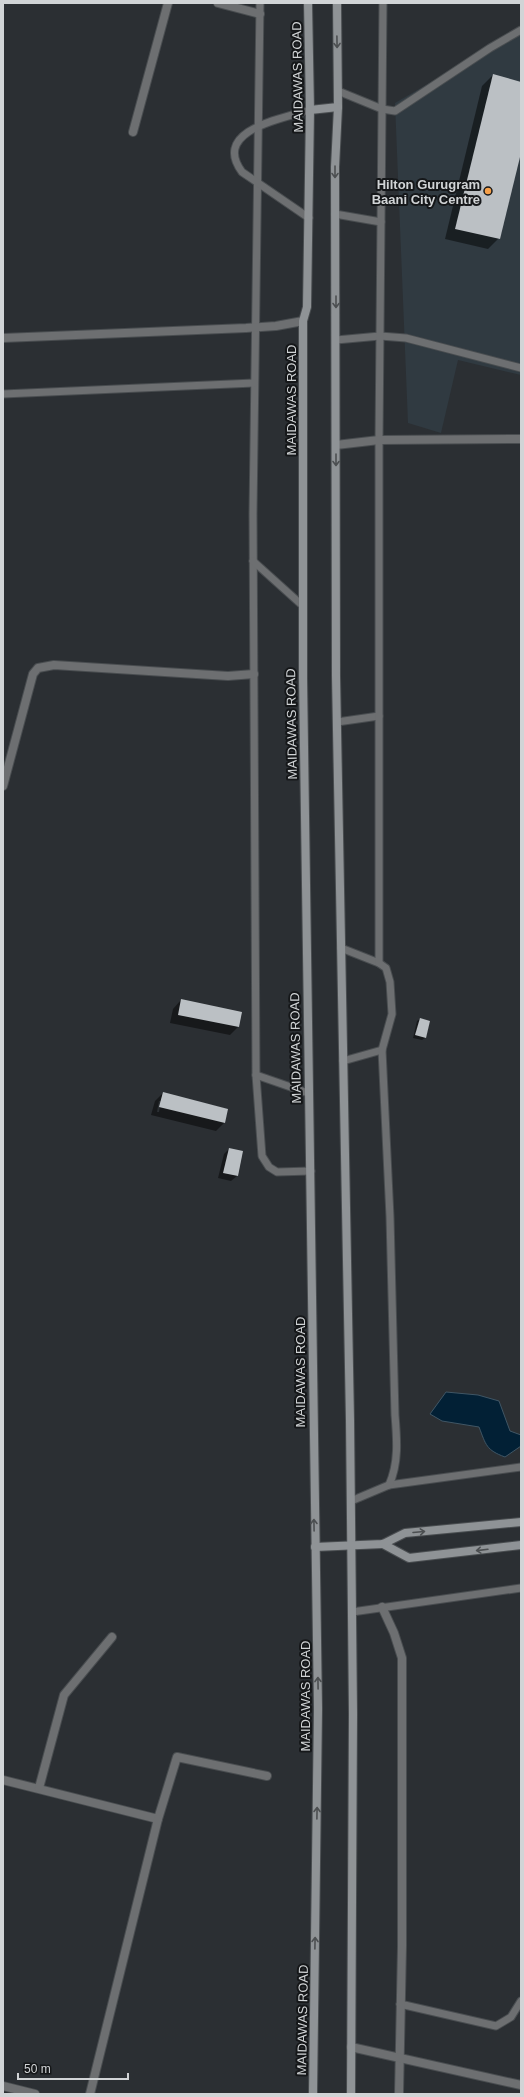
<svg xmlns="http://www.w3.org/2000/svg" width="524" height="2097" viewBox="0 0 524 2097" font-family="Helvetica,sans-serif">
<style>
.built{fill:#303a41}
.water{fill:#022035;stroke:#405665}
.shadow{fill:#0007;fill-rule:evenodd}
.building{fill:#bbc0c4}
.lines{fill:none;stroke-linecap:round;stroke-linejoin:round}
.lane-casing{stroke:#494d50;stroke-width:9}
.street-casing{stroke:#494d50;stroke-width:10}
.secondary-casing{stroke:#494d50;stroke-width:10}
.lane{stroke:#6d6f71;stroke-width:7}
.street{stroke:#6d6f71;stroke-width:8}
.secondary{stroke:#8f9396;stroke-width:8}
.oneway{stroke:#4c4f51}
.poi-dot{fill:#f7a14a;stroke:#151719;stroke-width:1.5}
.labels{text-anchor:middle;stroke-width:4;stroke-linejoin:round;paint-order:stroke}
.street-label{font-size:13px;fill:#d1d4d6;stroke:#151719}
.poi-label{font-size:13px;font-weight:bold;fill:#d1d4d6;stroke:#151719;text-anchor:end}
</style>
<rect width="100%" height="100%" fill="#2b2f33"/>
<path class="built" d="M521 30V375L458 360 441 433 408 423 395 103Z"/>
<path class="water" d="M446 1392 478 1395 499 1401 510 1431 521 1435V1446L505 1457C486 1450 486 1445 479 1427L442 1421 430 1414Z"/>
<g class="shadow">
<path d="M493 75 521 83V149L499 238 488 249 445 239 482 86Z"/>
<path d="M181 1000 238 1027 230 1035 170 1023 173 1009Z"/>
<path d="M420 1019 429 1021 425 1038 422 1040 413 1038 417 1021Z"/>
<path d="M163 1093 227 1109 224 1123 216 1131 151 1115 155 1101ZM159 1101H161L159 1112H157Z"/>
<path d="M229 1149 242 1152 237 1176 231 1181 218 1178 224 1154Z"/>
</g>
<g class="building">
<path d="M493 74 521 82V153L500 239 455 229Z"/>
<path d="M181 999 242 1012 239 1027 178 1015Z"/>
<path d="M420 1018 430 1021 426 1038 415 1035Z"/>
<path d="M163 1092 228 1109 225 1123 159 1107Z"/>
<path d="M229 1148 243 1151 238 1176 223 1173Z"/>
</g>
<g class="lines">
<defs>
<g id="lane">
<path d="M260 3 253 514 256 1075 262 1156 269 1167 277 1172 311 1171"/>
<path d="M338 91 382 109 395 111 490 48 521 30"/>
<path d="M335 214 381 222"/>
<path d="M309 218 242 172C211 130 284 118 310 110"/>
<path d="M336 340 380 336 406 338 521 368"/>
<path d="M3 394 254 383"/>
<path d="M253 561 303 606"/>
<path d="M337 722 379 716"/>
<path d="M341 948 379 963"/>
<path d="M343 1061 382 1050"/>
<path d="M256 1075 308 1093"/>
<path d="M389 1485 521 1467"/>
<path d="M351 1501 389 1485C399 1463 397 1439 395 1415L390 1217 382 1050 392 1014 390 982 386 968 379 963V440L383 3"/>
<path d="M352 1612 521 1588"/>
<path d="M400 2004 496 2026 511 2017 521 2001"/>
</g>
<g id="street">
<path d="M218 3 260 14"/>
<path d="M133 132 168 3"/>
<path d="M3 338 246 328 276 326 303 321"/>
<path d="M336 445 379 440 521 439"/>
<path d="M3 786 33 674 38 668 54 665 228 676 254 674"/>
<path d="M382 1607 394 1633 402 1658V1946L399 2094"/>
<path d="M3 1780 158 1819 177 1757 267 1776"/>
<path d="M39 1788 64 1695 112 1637"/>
<path d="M351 2047 521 2085"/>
<path d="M3 2086 35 2094"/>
<path d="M90 2094 158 1819"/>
</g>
<g id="secondary">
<path d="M308 3 310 110 307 307 303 321V678L318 1709 313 2094"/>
<path d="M337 3 338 107 335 167 336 676 350 1420 353 1714 351 2094"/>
<path d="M310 110 338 107"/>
<path d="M383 1544 409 1558 521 1545"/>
<path d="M315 1547 383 1544 405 1533 521 1522"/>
</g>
</defs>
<use href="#lane" class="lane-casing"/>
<use href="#street" class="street-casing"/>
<use href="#secondary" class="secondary-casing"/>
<use href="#lane" class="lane"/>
<use href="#street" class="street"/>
<use href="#secondary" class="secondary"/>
</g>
<defs><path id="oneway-shaft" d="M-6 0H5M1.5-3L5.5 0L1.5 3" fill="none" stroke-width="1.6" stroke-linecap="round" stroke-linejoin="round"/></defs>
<g class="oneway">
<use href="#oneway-shaft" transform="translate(337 42) rotate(89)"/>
<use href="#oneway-shaft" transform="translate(335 172) rotate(90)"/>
<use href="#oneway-shaft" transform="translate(336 302) rotate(90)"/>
<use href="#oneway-shaft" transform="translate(336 460) rotate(90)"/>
<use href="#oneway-shaft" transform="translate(314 1525) rotate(-91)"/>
<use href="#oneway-shaft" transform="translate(419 1532) rotate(-5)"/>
<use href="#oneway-shaft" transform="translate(482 1550) rotate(173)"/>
<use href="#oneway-shaft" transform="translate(318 1683) rotate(-91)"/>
<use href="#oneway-shaft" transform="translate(317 1813) rotate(-89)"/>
<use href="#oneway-shaft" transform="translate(315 1943) rotate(-89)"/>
</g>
<circle class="poi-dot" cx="488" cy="191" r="4"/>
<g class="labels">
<g class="street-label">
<text transform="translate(297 77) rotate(-91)" y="5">MAIDAWAS ROAD</text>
<text transform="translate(291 400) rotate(-90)" y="5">MAIDAWAS ROAD</text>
<text transform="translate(291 724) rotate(-91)" y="5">MAIDAWAS ROAD</text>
<text transform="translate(295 1048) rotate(-91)" y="5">MAIDAWAS ROAD</text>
<text transform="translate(300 1372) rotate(-90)" y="5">MAIDAWAS ROAD</text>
<text transform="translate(305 1696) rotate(-90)" y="5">MAIDAWAS ROAD</text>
<text transform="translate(302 2020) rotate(-89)" y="5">MAIDAWAS ROAD</text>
</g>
<g class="poi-label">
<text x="480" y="189">Hilton Gurugram<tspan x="480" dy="15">Baani City Centre</tspan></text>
</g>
</g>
<rect width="524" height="2097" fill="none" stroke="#d1d4d6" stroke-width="8"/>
<path d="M18 2073v6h110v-6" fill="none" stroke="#d1d4d6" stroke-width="2"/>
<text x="24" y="2073" font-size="12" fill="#d1d4d6" stroke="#151719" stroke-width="3" paint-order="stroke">50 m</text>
</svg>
